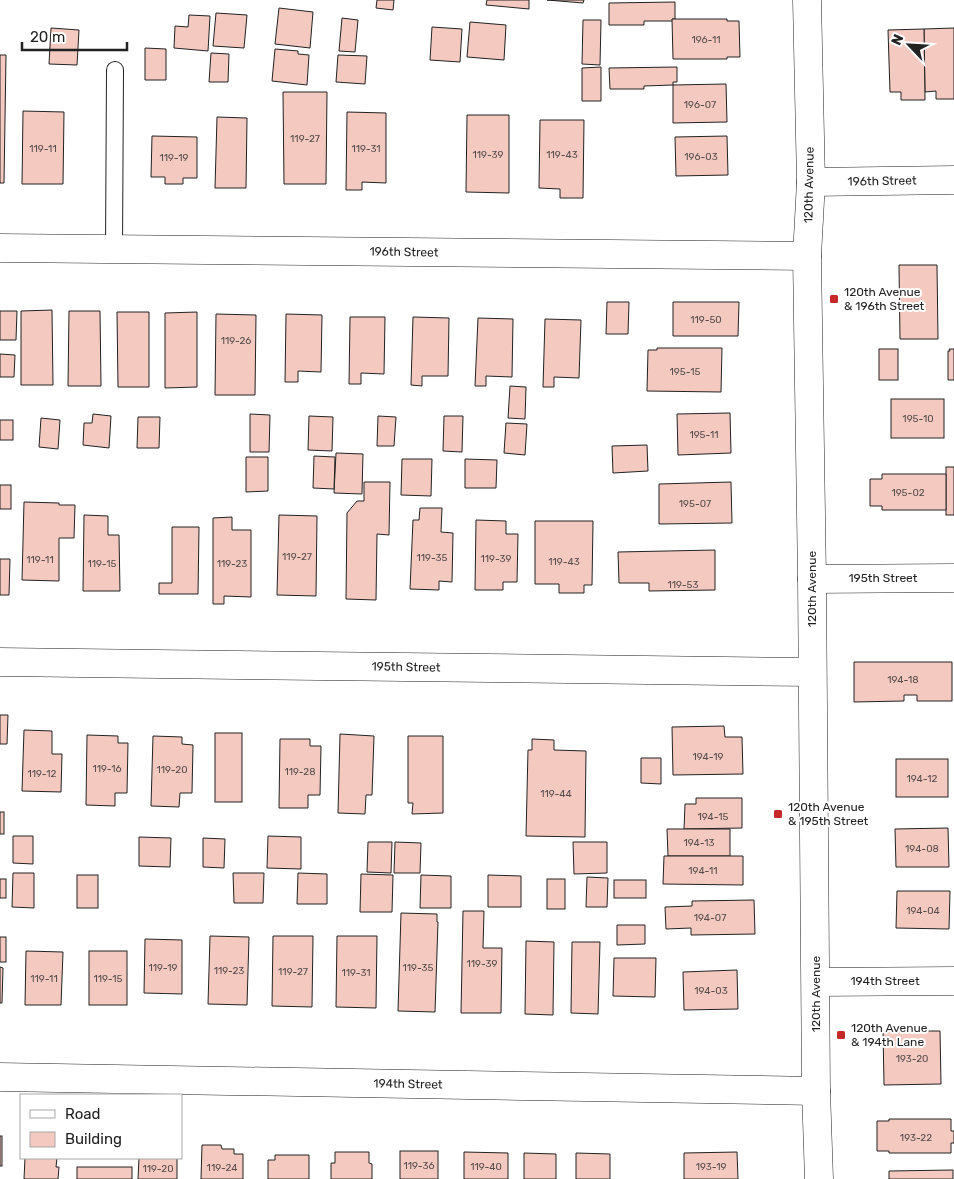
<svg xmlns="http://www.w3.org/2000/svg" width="954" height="1179" viewBox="0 0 954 1179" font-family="Rubik,sans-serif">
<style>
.building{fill:#f3c9c0;stroke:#222}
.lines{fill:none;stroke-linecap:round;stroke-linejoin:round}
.lane-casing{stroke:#222;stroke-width:18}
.street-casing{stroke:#222;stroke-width:29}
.secondary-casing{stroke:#222;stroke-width:29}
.lane{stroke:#fff;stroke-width:16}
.street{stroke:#fff;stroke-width:28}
.secondary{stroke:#fff;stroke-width:28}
.poi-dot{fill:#c62828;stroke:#fff;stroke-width:2}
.labels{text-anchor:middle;stroke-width:4;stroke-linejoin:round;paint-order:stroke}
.number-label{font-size:10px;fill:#564c4a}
.street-label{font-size:12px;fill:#222;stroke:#fff}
.poi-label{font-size:12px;fill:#222;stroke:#fff;text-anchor:start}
</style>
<rect width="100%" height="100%" fill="#fff"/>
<g class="building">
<path d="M377 0H394L393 10 376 8Z"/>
<path d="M487 0H529V9L486 5Z"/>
<path d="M547 0H584L583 3Z"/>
<path d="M675 2V19H672L673 21H644V25H609V3Z"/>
<path d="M279 8 313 12 310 48 275 44Z"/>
<path d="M216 13 247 15 244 48 213 46Z"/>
<path d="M189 15 210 16 208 51 174 48 175 26 188 27Z"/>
<path d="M342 18 358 20 355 52 339 51Z"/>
<path d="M672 19H727V21H739L740 57H727V59H673Z"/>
<path d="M583 20H601L600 65 582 64Z"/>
<path d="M470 22 506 25 504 60 467 57Z"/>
<path d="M432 27 462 29 460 62 430 60Z"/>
<path d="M51 28 79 30 77 65 49 64Z"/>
<path d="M954 28V99H936V91L925 92 924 29Z"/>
<path d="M924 29 925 100H901V92H890L888 30Z"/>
<path d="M145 48 166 49V80H145Z"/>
<path d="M275 49 298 51V54L309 55 307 85 272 81Z"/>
<path d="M211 53 229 54 228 82H209Z"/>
<path d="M0 55H6L4 183H0Z"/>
<path d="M338 55 367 56 365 84 336 82Z"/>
<path d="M601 67V101H582V68Z"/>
<path d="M677 67V82H673V85L644 86V89H610L609 68Z"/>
<path d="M726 84 727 122 673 123V85Z"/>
<path d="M283 92H327L326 184H284Z"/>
<path d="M23 111 64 112 63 184H22Z"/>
<path d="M347 112 386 113V183L362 182V190H346Z"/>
<path d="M467 115H509V193L466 192Z"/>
<path d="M217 117 247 118 246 188H215Z"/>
<path d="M540 120H584L583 198H560V189L539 188Z"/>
<path d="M152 136 197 137V178H183V184H165V177H151Z"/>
<path d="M727 136 728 175 676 176 675 137Z"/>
<path d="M899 265H937L938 339H900Z"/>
<path d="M607 302H629L628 334H606Z"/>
<path d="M673 302H739L738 336H673Z"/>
<path d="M52 310 53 385H21V311Z"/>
<path d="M0 311H17L16 340H0Z"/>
<path d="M69 311H100L101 386H68Z"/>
<path d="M117 312H149V387H118Z"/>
<path d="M197 312V387L165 388V313Z"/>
<path d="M216 314 256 315 255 395H215Z"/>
<path d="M286 314 322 315 321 372 298 371V382H285Z"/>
<path d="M350 317H385L384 374 361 373V384H349Z"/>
<path d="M413 317 449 318 448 376H422V386L411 385Z"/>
<path d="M478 318 513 319 512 377 486 376V386H475Z"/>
<path d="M545 319 581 320 579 378 554 377V387H543Z"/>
<path d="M657 348H722L721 392 647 391 648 350H657Z"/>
<rect x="879" y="349" width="19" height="31"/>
<path d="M949 349H954V380H948V351H950Z"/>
<path d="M0 354 15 355 14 377H0Z"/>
<path d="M510 386 526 387 525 419 508 418Z"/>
<rect x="891" y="399" width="53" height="39"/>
<path d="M730 413 731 453 678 455 677 414Z"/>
<path d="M93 414 111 416 109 448 83 445 84 423H92Z"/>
<path d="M250 414 270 415 269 452H250Z"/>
<path d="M309 416 333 417 332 451 308 450Z"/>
<path d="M378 416 396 417 394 446H377Z"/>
<path d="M444 416H463L462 452 443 451Z"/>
<path d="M138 417H160L159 448H137Z"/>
<path d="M41 418 60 420 58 449 39 447Z"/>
<rect x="0" y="420" width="13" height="20"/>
<path d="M506 423 527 424 525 455 504 453Z"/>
<path d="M647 445 648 471 613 473 612 446Z"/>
<path d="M336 453 363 454 362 494 334 493Z"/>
<path d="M314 456 335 457 334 489 313 488Z"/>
<path d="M246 457H268V491L246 492Z"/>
<path d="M402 459H432L431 496 401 495Z"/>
<path d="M465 459 497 460 496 488H465Z"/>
<rect x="946" y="467" width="8" height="48"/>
<path d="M882 474H946V510H882V506H870V479H882Z"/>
<path d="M364 482H390L389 535 377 534 376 600 346 599 347 513 357 501H364Z"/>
<path d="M731 482 732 523 659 524V484Z"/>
<rect x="0" y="485" width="11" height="24"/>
<path d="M24 502 59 503V505H75L74 538H59V581L22 580Z"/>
<path d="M420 508H442L441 532 453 533 452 582 439 581V590L410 589 413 520H419Z"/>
<path d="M84 515 108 516V535H119L120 591H83Z"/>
<path d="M279 515 317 516 316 596 277 595Z"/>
<path d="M232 517V530H251V597L224 596V604H213V518Z"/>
<path d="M476 520 506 521V534H518L517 582H503V590H475Z"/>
<path d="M535 521H593L592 585H584V593H559V584H535Z"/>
<path d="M172 527H199L198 594H159V583H172Z"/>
<path d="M715 550V590L649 591V583H619L618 552Z"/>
<path d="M0 559H10L9 595H0Z"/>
<path d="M854 662H952V701H917V695H904V701L854 702Z"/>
<path d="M0 715H8L7 744H0Z"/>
<path d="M724 726 725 737H742L743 774 673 775 672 727Z"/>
<path d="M24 730 52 731V754H62L61 792 22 791Z"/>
<rect x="215" y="733" width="27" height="69"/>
<path d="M340 734 374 736 372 795H366L365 814 338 813Z"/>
<path d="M87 735 118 736V743H128L127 793H115V806L86 805Z"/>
<path d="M153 736 182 737V744L193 745 192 793H180L179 807 151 806Z"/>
<path d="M408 736H443V813L412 814 413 803H408Z"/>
<path d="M280 739H310V746H321L320 795H308V808H279Z"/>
<path d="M532 739 554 740V750L586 751 585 837 526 836 528 750H532Z"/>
<path d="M641 758H661V784L641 783Z"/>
<rect x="896" y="759" width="52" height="38"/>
<path d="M696 798H742V828L684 829 685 804H696Z"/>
<rect x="0" y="812" width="4" height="22"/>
<path d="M948 828 949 867H896L895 829Z"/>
<path d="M667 829H730V856H668Z"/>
<path d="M13 836H33V864L13 863Z"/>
<path d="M268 836 301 837V869L267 868Z"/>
<path d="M139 837 171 838 170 867 139 866Z"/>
<path d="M203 838 225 839 224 868 203 867Z"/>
<path d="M368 842H392L391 873 367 872Z"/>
<path d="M395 842 421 843 420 873H394Z"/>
<path d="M573 842H607V873L574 874Z"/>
<path d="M664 856H743V885L663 884Z"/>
<path d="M13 873H34V908L12 907Z"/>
<path d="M233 873H264L263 903H234Z"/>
<path d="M298 873 327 874V904H297Z"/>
<path d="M361 874 393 875 392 912H360Z"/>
<rect x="77" y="875" width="21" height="33"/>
<path d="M421 875 451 876V908H420Z"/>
<path d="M488 875 521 876V907H488Z"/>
<path d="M587 877 608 878 607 907H586Z"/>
<rect x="0" y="879" width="6" height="19"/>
<rect x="547" y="879" width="18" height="30"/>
<rect x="614" y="880" width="32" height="18"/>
<path d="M897 891H950L949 929 896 928Z"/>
<path d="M754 900 755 934 691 935V928L666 929 665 907 692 906V901Z"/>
<path d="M463 911H484L483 948H502L501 1013H461Z"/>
<path d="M401 913 437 914V922H438L435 1012 398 1011Z"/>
<path d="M617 925H645V944L617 945Z"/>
<path d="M210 936 249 937 247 1005 208 1004Z"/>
<path d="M273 936H313L312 1007 272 1006Z"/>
<path d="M337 936H377L376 1008 336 1007Z"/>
<rect x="0" y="937" width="6" height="25"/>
<path d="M145 939 182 940V994L144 993Z"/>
<path d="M526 941 554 942 553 1015 525 1014Z"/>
<path d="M572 942H600L598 1014 571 1013Z"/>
<path d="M26 951 63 952 61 1005H25Z"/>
<rect x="89" y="951" width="38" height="54"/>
<path d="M614 958H656L655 997 613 996Z"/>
<path d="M0 967 3 968 2 1003H0Z"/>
<path d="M737 970 738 1009 684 1010 683 972Z"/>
<path d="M883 1031H940L941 1084 884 1085Z"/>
<path d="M889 1119H951V1131H954V1143H951V1153H889V1151H877V1121H889Z"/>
<rect x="0" y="1136" width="2" height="30"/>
<path d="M202 1145H221L222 1149H234V1154H243V1179H201Z"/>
<rect x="400" y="1151" width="38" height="28"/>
<path d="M335 1152H369V1163L372 1164V1179H331V1163H335Z"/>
<path d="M464 1152 508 1153V1179H464Z"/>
<path d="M737 1152 738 1179H684V1153Z"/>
<path d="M524 1153 556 1154V1179H524Z"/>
<path d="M576 1153 610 1154V1179H576Z"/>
<path d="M275 1155H309V1179H268V1160H275Z"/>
<path d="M25 1158H57L56 1167H59L58 1179H24Z"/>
<path d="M139 1158H177V1179H138Z"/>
<rect x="77" y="1167" width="55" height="12"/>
<path d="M953 1170V1179H889V1171Z"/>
</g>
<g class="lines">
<defs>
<path id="lane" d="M114 249 115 70"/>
<g id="street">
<path d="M811 182 954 180"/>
<path d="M0 248 807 256"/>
<path d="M812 579 954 578"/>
<path d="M0 662 812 672"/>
<path d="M816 982 954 981"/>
<path d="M0 1077 816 1091"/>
</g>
<path id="secondary" d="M807 0 811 182 807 256 812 579 816 1091 819 1179"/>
</defs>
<use href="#lane" class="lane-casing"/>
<use href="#street" class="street-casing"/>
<use href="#secondary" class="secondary-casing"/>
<use href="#lane" class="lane"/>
<use href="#street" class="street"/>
<use href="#secondary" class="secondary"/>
</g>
<g class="poi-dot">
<rect x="829" y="294" width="10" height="10" rx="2.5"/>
<rect x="773" y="809" width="10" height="10" rx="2.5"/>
<rect x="836" y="1030" width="10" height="10" rx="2.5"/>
</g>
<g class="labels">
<g class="number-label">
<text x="706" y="43">196-11</text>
<text x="700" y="108">196-07</text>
<text x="305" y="142">119-27</text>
<text x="43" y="152">119-11</text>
<text x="366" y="152">119-31</text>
<text x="488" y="158">119-39</text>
<text x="562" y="158">119-43</text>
<text x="701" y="160">196-03</text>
<text x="174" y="161">119-19</text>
<text x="706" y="323">119-50</text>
<text x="236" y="344">119-26</text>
<text x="685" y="375">195-15</text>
<text x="918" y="422">195-10</text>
<text x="704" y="438">195-11</text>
<text x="908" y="496">195-02</text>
<text x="695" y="507">195-07</text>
<text x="297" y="560">119-27</text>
<text x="432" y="561">119-35</text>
<text x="496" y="562">119-39</text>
<text x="40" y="563">119-11</text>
<text x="564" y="565">119-43</text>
<text x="102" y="567">119-15</text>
<text x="232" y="567">119-23</text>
<text x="683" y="588">119-53</text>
<text x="903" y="683">194-18</text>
<text x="708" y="760">194-19</text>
<text x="107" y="772">119-16</text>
<text x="172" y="773">119-20</text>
<text x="300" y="775">119-28</text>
<text x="42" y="777">119-12</text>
<text x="922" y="782">194-12</text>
<text x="556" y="797">119-44</text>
<text x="713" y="820">194-15</text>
<text x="699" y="846">194-13</text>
<text x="922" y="852">194-08</text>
<text x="703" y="874">194-11</text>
<text x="923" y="914">194-04</text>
<text x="710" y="921">194-07</text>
<text x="482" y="967">119-39</text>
<text x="163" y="971">119-19</text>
<text x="418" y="971">119-35</text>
<text x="229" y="974">119-23</text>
<text x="293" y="975">119-27</text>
<text x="356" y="976">119-31</text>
<text x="44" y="982">119-11</text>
<text x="108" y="982">119-15</text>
<text x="711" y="994">194-03</text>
<text x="912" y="1062">193-20</text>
<text x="916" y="1141">193-22</text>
<text x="419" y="1169">119-36</text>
<text x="486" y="1170">119-40</text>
<text x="711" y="1170">193-19</text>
<text x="222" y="1171">119-24</text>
<text x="158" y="1172">119-20</text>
</g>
<g class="street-label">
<text transform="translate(882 181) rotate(-1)" y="4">196th Street</text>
<text transform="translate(809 185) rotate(-89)" y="4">120th Avenue</text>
<text transform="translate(404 252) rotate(1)" y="4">196th Street</text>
<text x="883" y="582">195th Street</text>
<text transform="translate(812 589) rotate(-90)" y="4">120th Avenue</text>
<text transform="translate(406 667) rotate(1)" y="4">195th Street</text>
<text x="885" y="985">194th Street</text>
<text transform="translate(816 994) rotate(-90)" y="4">120th Avenue</text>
<text transform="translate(408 1084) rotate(1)" y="4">194th Street</text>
</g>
<g class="poi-label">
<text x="844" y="296">120th Avenue<tspan x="844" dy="14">&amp; 196th Street</tspan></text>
<text x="788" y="811">120th Avenue<tspan x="788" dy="14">&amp; 195th Street</tspan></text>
<text x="851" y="1032">120th Avenue<tspan x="851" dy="14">&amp; 194th Lane</tspan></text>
</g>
</g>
<rect x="20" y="1094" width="162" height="65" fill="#ffffff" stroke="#a7a7a7"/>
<rect x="30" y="1110" width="25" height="8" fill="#ffffff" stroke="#a7a7a7"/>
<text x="65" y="1119" font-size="15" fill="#222222">Road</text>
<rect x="30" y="1132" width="25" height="15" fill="#f3c9c0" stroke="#a7a7a7"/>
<text x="65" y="1144" font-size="15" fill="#222222">Building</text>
<g transform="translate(909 45) rotate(295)" stroke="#ffffff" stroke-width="4" paint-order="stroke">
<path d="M0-4L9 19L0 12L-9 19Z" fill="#222222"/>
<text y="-8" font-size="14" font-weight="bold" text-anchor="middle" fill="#222222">N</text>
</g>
<path d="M22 42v8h105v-8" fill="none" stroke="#222222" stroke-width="2.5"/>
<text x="30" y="42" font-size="15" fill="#222222" stroke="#ffffff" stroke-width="4" paint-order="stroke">20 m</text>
</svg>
